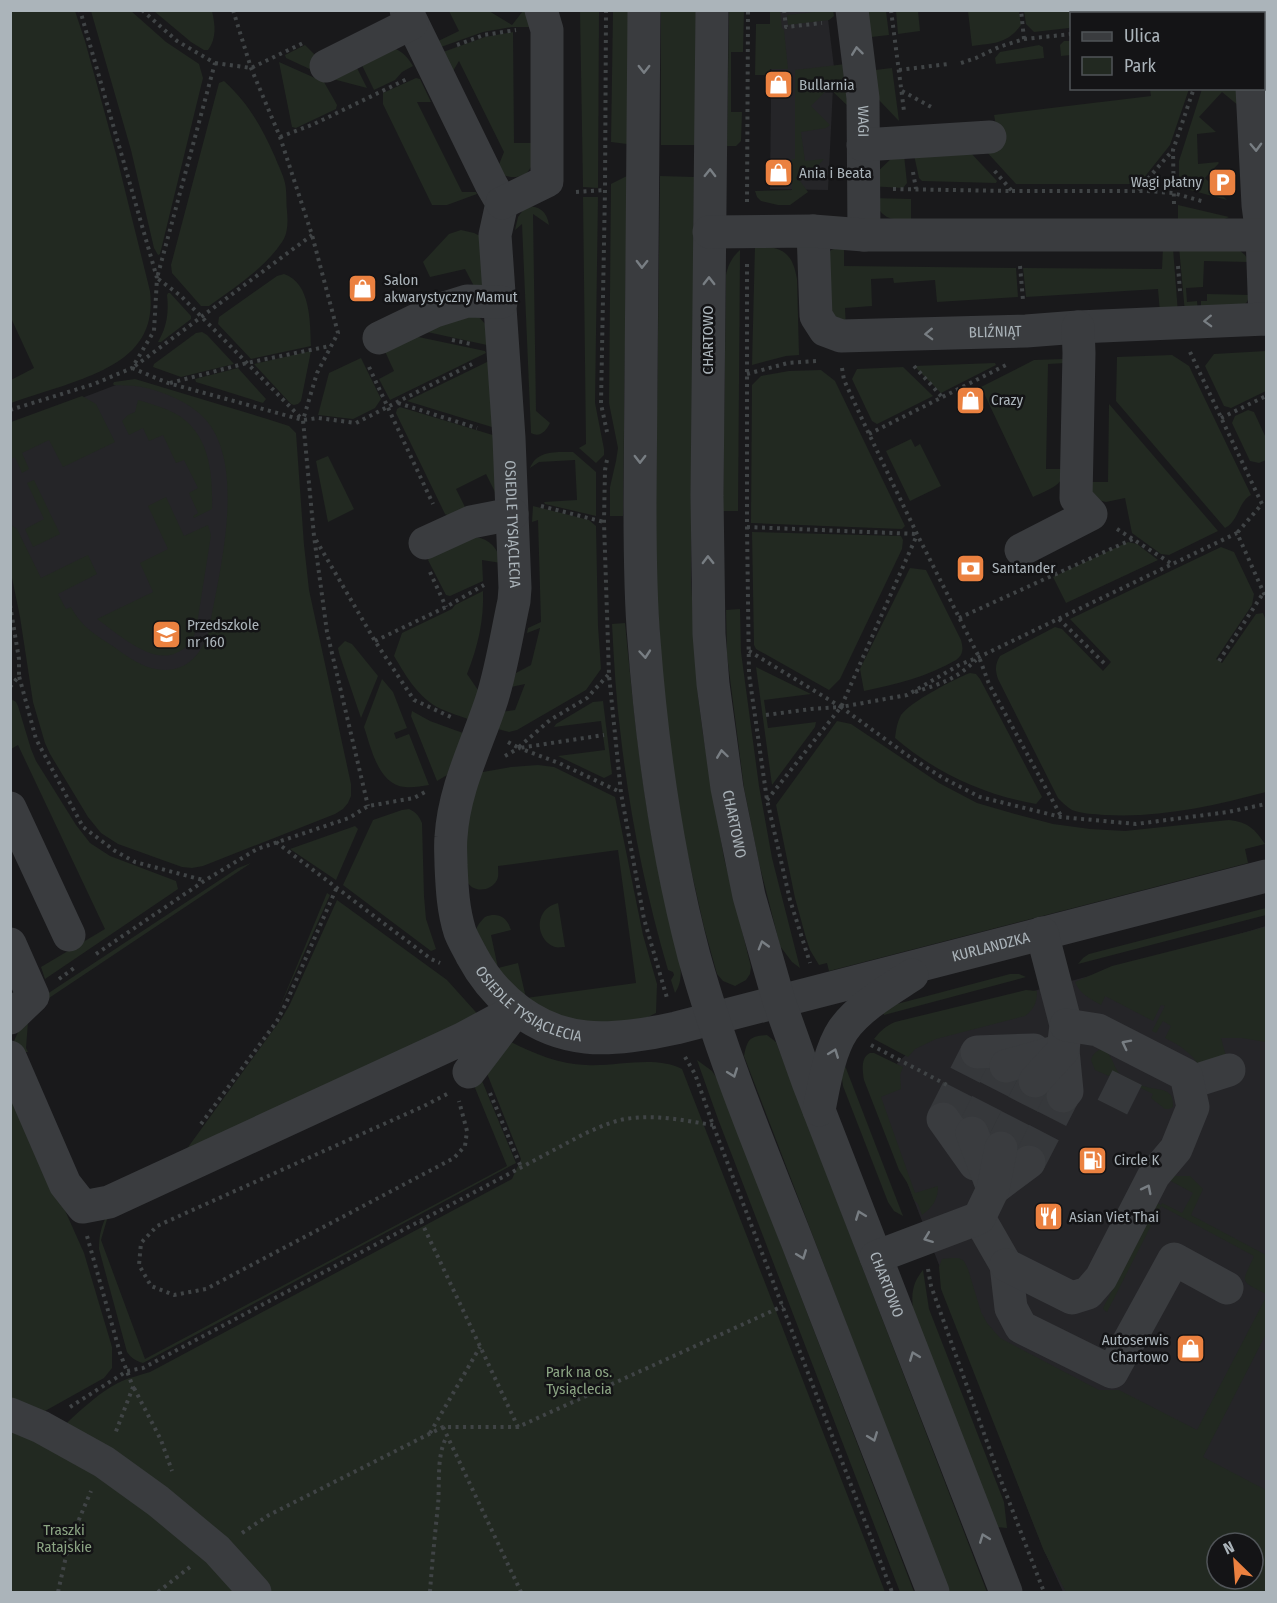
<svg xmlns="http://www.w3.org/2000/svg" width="1277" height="1603" viewBox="0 0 1277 1603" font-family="'Fira Sans Condensed',sans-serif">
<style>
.built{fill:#252528;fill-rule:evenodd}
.green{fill:#222921;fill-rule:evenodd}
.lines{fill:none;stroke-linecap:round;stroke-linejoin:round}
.minor-tunnel{stroke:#36383b;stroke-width:33;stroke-dasharray:33 16;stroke-linecap:butt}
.path{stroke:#404446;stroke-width:4;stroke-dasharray:3 4.5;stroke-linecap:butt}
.minor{stroke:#3a3c3f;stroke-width:33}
.oneway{stroke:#787e83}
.labels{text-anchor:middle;stroke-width:5;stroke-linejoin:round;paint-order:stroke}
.poi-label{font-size:15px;fill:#abb4ba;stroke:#141416;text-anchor:start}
.street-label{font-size:15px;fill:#abb4ba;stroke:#141416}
.park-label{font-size:15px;fill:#8ba483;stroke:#141416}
</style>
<rect width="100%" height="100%" fill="#19191b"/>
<g class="built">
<path d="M772 11H827L834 67 828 190 770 189Z"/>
<path d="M129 380 257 419 195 863 11 557V425Z"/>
<path d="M1266 926V1592H1063L1043 1548 963 1342 970 1345 871 1089 920 1041 1026 993 1179 952ZM1217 1543H1253V1579H1217Z"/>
</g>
<g class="green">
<path d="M11 10 75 11 85 41 116 154 150 291C157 351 111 369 63 386 46 391 28 397 11 403V380L34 368 11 318Z"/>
<path d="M833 10 834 16 829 20 788 25 787 15Z"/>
<path d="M91 11H131L166 42 199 64 203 78 160 254 158 255 154 248 131 150Z"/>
<path d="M154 11H212C215 24 217 38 208 50H204L191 42Z"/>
<path d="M449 11H489L512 25 523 11H525L533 27H512L483 32 441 47 432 44 459 31Z"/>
<path d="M580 11H599L598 188 583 187Z"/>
<path d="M613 11H629L627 144 611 142Z"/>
<path d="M661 11H696L695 145H661Z"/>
<path d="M729 11H744L743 52H731V112H742L741 141 736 146H727Z"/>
<path d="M770 11H780L782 28 784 30 788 69H770L769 75H755L756 24H770Z"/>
<path d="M868 11H886L889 35 871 37Z"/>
<path d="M896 11H918L920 31 898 34Z"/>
<path d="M968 11H1019L1021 25C1007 44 995 43 972 46Z"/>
<path d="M1024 11H1073L1071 24 1069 28 1034 32 1026 24Z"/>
<rect x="1080" y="11" width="47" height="2"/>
<path d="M513 32 514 143H534C533 150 534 161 531 167 524 181 506 178 496 172L504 152 459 61 453 71 443 52 485 37Z"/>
<path d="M1064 41H1071V55L1061 56 1060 45Z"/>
<path d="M305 45 320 60 354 62 367 88 329 78 286 58 285 55Z"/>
<path d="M1039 45 1043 47 1044 58 996 64 995 58 1000 52Z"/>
<path d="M391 47C402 51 407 56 413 66L402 72 395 80 374 90 359 59Z"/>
<path d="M279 62 324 82 337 105 336 109 296 128 292 127Z"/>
<path d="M846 64 849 107 829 88 811 106 830 125 826 128 801 132 805 161 824 159 812 172 800 181 808 192 790 205H778L761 201 757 197 755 191 792 190V159H795V70Z"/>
<path d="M892 68 899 121 879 100 875 70Z"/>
<path d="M416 78 420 79 431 102H417L462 192H476L477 194 447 205H432L383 104V93Z"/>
<path d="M224 81C249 104 261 126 275 157 278 165 283 174 285 183 287 192 286 202 287 211 288 221 288 234 282 242 264 269 235 287 209 306H201L172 273 171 265 219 83Z"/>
<path d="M1150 89H1189L1170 145 1139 184H1016L985 150 996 125 994 115 1151 96Z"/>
<path d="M1202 89H1239V106L1222 92 1199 117 1216 132 1197 134 1198 164 1218 162 1219 163 1205 178 1227 200 1179 187V161Z"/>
<path d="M969 151 997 181 996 183 922 181 919 178 914 155Z"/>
<path d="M904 155 907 183 903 188 869 186 872 177 894 156Z"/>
<path d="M627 176 623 516H610V487L616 461 618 448 609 403 611 184Z"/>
<path d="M660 176 694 177 691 581 698 696 703 734 724 858 751 967 750 974 746 980 735 986 723 981 717 974 704 927 682 830 665 717 655 565Z"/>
<path d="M583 197H598L595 403 604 449V455L596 463 579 448 586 444Z"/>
<path d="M872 198 911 199V220C887 219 884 220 872 198Z"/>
<path d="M1178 205 1229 217 1218 222H1178Z"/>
<path d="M526 206C539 206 547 211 549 225L533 214 536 411 550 423C546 431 540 438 531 433L522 224 515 230 518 217Z"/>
<path d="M461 230 474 233 480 236 487 281 476 290 465 269 430 277 423 262 449 234Z"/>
<path d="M755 245C781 248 792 250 797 279L799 355 786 356 752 365Z"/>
<path d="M844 245V266L1016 268 1018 297 937 302 935 280 894 283 893 278 871 279 872 306 845 308 846 328 832 323 827 256 831 250Z"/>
<path d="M1163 247 1173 248 1178 313H1160L1158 289 1026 297 1023 268 1162 269Z"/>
<path d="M1179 247 1239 250 1245 255 1249 262 1204 261 1203 287 1186 288 1187 302 1197 301 1198 312 1185 313Z"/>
<path d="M740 250 738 511H723L726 275C728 265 732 257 740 250Z"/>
<path d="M284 274C311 283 310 322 311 346L251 359 218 324 219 317 277 276Z"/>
<path d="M168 293H170L191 316V319L161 342H158C167 327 169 312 167 295Z"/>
<path d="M1207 294 1250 295 1247 302 1241 308 1201 311V301H1207Z"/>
<path d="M478 316 487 326V345L418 330 442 318Z"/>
<path d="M202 332 207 335 234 364 181 377 153 367 154 364 196 333Z"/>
<path d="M409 335 485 351 486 353 390 400 379 379 394 371 383 347Z"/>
<path d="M311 351 301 401 298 404 294 405 291 404 254 364Z"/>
<path d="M1266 351V391L1231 408 1224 406 1205 366 1214 354Z"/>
<path d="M1172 355 1189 366 1251 495C1238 502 1239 521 1225 528L1116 401 1117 357Z"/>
<path d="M361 358 381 399 375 408 353 419 318 415 329 373Z"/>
<path d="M1064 359 1066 363 1048 364 1046 469H1068C1060 487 1050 489 1033 497L981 387 1034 360Z"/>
<path d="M487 362 493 364 495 428 407 401Z"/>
<path d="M995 363 996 365 941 393 914 366Z"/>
<path d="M903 367 933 396 877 424 872 421 852 379 857 369Z"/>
<path d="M238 368 266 399 263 403 196 382 195 379Z"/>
<path d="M821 370 835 381 905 526 902 529 751 523 752 385 761 376 789 371Z"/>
<path d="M135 379 264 418 289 426 296 433 304 545 309 590 351 784V796L348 803 343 809 335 814 203 866 192 868 182 867 118 844 101 833 88 817 50 754 45 743 33 702 20 617 11 573V525L17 529 41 578 88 555 97 574 58 594 66 609 71 607C81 626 93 633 111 645 123 653 136 664 151 668 182 676 201 658 209 630 219 573 247 468 206 420 190 402 165 392 142 387 133 385 123 386 114 385L113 384 114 382Z"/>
<path d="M82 396 96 404 115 442 63 467 49 440 22 453 29 469 22 473 15 457 11 459V422Z"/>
<path d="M138 400C148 403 159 406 168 410 209 427 213 470 212 509L194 518 193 516 198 513 189 493 198 488 184 460 176 463 163 435 149 441 143 428 129 435 122 421 128 415 135 412Z"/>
<path d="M1109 404 1218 531 1169 555 1161 554 1132 533 1125 498 1106 502 1097 500 1085 482H1108Z"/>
<path d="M400 407 496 436V494L486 474 456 489 466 509 449 516 445 514 396 413 397 409Z"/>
<path d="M1248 410 1254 412 1266 438V460L1259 463 1250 461 1232 423 1235 416Z"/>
<path d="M911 439 915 447 920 444 941 486 910 501 886 451Z"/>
<path d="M573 452 596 472V516L545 504 544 502 577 500 575 460 539 462 530 468C537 450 556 452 573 452Z"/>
<path d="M328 456 354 509 328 522 316 461Z"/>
<path d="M34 480 60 534 33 547 25 529 44 519 27 483Z"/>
<path d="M166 497 184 536 208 525 211 535 197 624C196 628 195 634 193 638 190 645 183 650 176 653 151 665 116 632 97 619L153 592 140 563 168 549 148 506Z"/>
<path d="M533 506 589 520 596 526 598 626 601 669 586 690 517 730 509 732 494 728 501 712 515 710 525 684 511 687 516 673 531 665 540 628 527 633 528 628 541 622 538 520 532 522Z"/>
<path d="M752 532 901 536 903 540 902 549 840 679 829 690 756 649 754 645Z"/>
<path d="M475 537C490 539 498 548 501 563L482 560 483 581 450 596 446 595 428 560 430 556Z"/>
<path d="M1128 542 1137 544 1158 560 1066 603 1053 577Z"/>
<path d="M1221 547 1234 552 1254 594 1252 605 1216 659 1222 663 1256 614 1263 613 1266 621V792C1213 806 1160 818 1105 815 1094 814 1082 814 1072 810 1067 807 1062 802 1058 798L998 679C995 670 995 664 1000 656L1055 627 1062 629 1103 671 1111 662 1070 619Z"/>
<path d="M910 568 926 570 961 640C963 648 964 654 956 660 926 677 898 684 864 691L860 669Z"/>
<path d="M483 591C484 621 478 646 467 674L480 693 468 719C460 716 450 713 441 709 419 699 406 676 394 656L402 633 452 609 455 605Z"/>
<path d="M740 609 741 652 759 786 772 858 800 968 792 962 780 946 759 863 744 788 727 655 726 610Z"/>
<path d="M625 623C632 695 639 767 652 838 659 879 671 919 680 960 681 973 682 982 675 993L671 980 674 975 673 972 668 970C646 895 630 816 621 738 616 700 614 662 612 624Z"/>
<path d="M345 641 352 644 378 676 361 718 339 653 338 648Z"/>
<path d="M756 667 811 694 764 700 768 728 816 722 815 727 772 785Z"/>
<path d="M970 673 976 674 980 679 1042 797 1036 804C984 795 936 773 895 738 896 730 897 723 901 715 910 702 954 679 970 673Z"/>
<path d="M382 679 393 692 407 728 394 733 396 739 409 734 429 785C421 786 413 788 405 787 378 785 371 747 364 727Z"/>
<path d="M11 699 16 702 18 706 31 749 36 761 76 825 90 843 110 856 176 881 178 889 45 979 41 967 105 929 18 745 11 749Z"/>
<path d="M603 701 612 774 604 778 558 756 605 750 601 721 554 727 556 724 593 702Z"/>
<path d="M412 711 430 721 463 733 447 775 437 781 411 716Z"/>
<path d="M837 721 851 724 939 783 977 803 1015 814 1053 824 1090 829 1125 831 1229 820C1248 822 1255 829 1265 844L1245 849 1248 863 829 971 827 963 819 965 810 950 806 938 795 898 776 805Z"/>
<path d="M538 765 554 767 615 797 643 935 657 984 656 1013C626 1029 583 1028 552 1016 522 1004 499 978 484 949 481 944 477 938 476 932 476 926 481 921 485 917 498 912 507 917 511 930L491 935 498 968 518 963 526 998 636 983 618 850 498 866C498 871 499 876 497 880 491 892 472 893 467 881 464 874 465 865 465 857 464 824 466 804 477 773L511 767Z"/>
<path d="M409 809C416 812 419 816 422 823L424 896 426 919 436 949 431 951 343 885 373 820 402 810Z"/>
<path d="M355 826 358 829 336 880 290 849Z"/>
<path d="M251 863 46 1000 28 1022 26 1048 28 1052H23L19 1051 14 1041 28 1010 35 1002 238 868Z"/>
<path d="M327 893 330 895 277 1014Z"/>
<path d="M337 900 447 980 483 1020 186 1150 282 1018 290 1004Z"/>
<path d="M558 903 565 947C561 947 558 948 555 947 538 941 534 917 549 907 551 905 555 904 558 903Z"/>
<path d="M1266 908V915L1078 964 1083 958 1089 954Z"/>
<path d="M1266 927V1042L1242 1038H1221L1227 1060 1201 1069C1193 1054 1181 1046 1165 1038L1171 1026 1163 1021 1156 1033 1152 1031 1165 1006 1161 1005 1153 1021 1105 996 1101 1005C1089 998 1080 994 1075 982L1112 966Z"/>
<path d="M1010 974H1019L1026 977 884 1015 882 1008Z"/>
<path d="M1026 990 1037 991C1037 1003 1034 1009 1025 1016L936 1039 915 1049 908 1057 874 1039C880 1031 886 1026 895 1022Z"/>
<path d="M767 1035 776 1042 987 1592H949L744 1056C747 1039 750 1036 767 1035Z"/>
<path d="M511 1042C535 1054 559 1064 586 1065 617 1067 653 1055 682 1069L885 1592H11V1427H63C78 1412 103 1389 122 1381 131 1377 141 1375 150 1372L512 1179 521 1159 486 1071Z"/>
<path d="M1101 1049C1114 1054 1112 1067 1121 1075 1124 1077 1127 1077 1130 1079 1135 1082 1141 1086 1147 1087 1160 1091 1174 1087 1173 1107L1169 1109H1165L1151 1098 1153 1094 1111 1073 1109 1076 1095 1070 1091 1060C1093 1054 1095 1052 1101 1049Z"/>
<path d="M870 1053H874L903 1067 900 1075 901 1089 881 1097 915 1193 938 1186C938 1199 933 1207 922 1215L918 1204 914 1200 908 1184 899 1170 864 1080C863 1071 860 1058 870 1053Z"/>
<path d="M462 1054 108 1216 101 1240 145 1359 507 1166 473 1083 480 1076 516 1163 143 1363C136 1361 131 1358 127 1352L99 1249C99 1236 101 1227 107 1215Z"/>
<path d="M842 1058 903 1216 894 1211 888 1202 843 1086 841 1072Z"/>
<path d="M697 1060 712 1071 718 1080 914 1592H900L718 1119Z"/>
<path d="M10 1087 84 1253 112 1347V1368L104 1378 45 1411 11 1406Z"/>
<path d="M1172 1176H1190L1203 1189 1191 1215 1266 1255V1294C1238 1280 1242 1284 1254 1256L1161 1206 1107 1312 1104 1310 1103 1308 1157 1203 1161 1205 1162 1203 1182 1213 1193 1193 1169 1180Z"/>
<path d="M951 1258H959L964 1261 968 1269 981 1312 987 1323 1000 1338 1099 1390H1119L1197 1430 1266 1297V1334L1203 1457 1266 1490V1592H1066L1044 1551 941 1289 939 1267 942 1259ZM1217 1543H1253V1579H1217Z"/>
<path d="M923 1270 929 1309 1004 1502 1007 1528 997 1527 913 1309C911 1293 913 1282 923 1270Z"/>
</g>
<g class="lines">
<g class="minor-tunnel">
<path d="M1105 1085 1147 1106"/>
<path d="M943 1119 977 1052"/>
<path d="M972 1133 1006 1066"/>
<path d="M1001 1148 1035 1081"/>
<path d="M1029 1162 1063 1096"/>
</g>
<g class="path">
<path d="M142 10 177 41 215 63 157 278 181 296 303 420"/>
<path d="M233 10 251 68 280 137 312 235 338 333 317 373 303 420 314 536 327 632 368 806"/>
<path d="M606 10 605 190 601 404 607 432"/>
<path d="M784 10 786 27 822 23"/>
<path d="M891 10 904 111"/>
<path d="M1078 10V14"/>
<path d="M1205 10V14"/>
<path d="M1024 39 1072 34"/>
<path d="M457 45 484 35 516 30"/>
<path d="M1264 47 1265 61"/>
<path d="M215 63 251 68 303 43"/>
<path d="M961 63 976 58 999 47 1024 39 1021 10"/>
<path d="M899 70 948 64"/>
<path d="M902 91 933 108"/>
<path d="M280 137 314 124 407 79"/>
<path d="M913 172 916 189"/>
<path d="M893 189 1012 191 992 168"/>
<path d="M1138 190 1173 150"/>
<path d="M1012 191H1146L1173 193 1205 202"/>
<path d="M576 192 605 190"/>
<path d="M747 202 748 10"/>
<path d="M1174 204 1173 150 1194 88"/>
<path d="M747 264V527L749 674 767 800 790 900 810 963"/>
<path d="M1020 266 1023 300"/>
<path d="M1178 266 1180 291"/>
<path d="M452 340 471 344"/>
<path d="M1190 352 1262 504 1237 533"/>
<path d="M135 366 312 235"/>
<path d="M914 366 942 397"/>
<path d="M369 367 433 504"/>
<path d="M132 368 168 383 303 420 318 418 356 423 472 364"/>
<path d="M842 368 844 380 869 434 917 534 979 657 989 684 1061 816"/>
<path d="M747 374 788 363 816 361"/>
<path d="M170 383 247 363 330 346"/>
<path d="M398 403 477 428"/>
<path d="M10 410 94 384 132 368 154 331 157 278 80 10"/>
<path d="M1221 418 1266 396"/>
<path d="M869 434 1008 364"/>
<path d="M607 460 605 470 604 522 609 675 621 793 644 919 667 998"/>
<path d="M541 506 604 522"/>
<path d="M747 527 917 534"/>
<path d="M1117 529 1172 564"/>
<path d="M316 540 375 641 414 700 451 717"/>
<path d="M430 572 446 607"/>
<path d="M10 605 19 659V676"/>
<path d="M959 618 1133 539"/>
<path d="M1059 619 1107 666"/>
<path d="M375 641 446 607 484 585"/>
<path d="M749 651 841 707 907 695 959 665 979 657 1237 533 1266 598"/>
<path d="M1219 661 1264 592"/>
<path d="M10 687 19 676 36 739 83 827 115 851 135 862 203 880"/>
<path d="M915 692C942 683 955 680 976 660"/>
<path d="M766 715 811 709 841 707 907 755 943 778 980 797 1061 817 1136 824 1228 812 1266 804"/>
<path d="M508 742 519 748 604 735"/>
<path d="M519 747 550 720 587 698 608 675"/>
<path d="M505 756 519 748 559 763 620 792"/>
<path d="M767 800 841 707 917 535"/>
<path d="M276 842 431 959 440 963"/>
<path d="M96 954 204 881 257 849 349 818 368 806 414 798 427 791"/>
<path d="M59 979 77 966"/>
<path d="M871 1045 947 1085"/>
<path d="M685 1057 695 1074 713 1125 892 1592"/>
<path d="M490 1093 521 1167"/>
<path d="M447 1094 424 1106 157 1226 141 1243 139 1265 151 1286 174 1295 206 1289 454 1158 465 1146 467 1131 459 1101"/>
<path d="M201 1124 277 1021 287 1001 337 887"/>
<path d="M421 1221 518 1427"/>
<path d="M87 1236 120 1353 133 1387 115 1434"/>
<path d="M928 1269 931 1286 1000 1478 1044 1592"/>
<path d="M134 1388 161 1440 172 1471"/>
<path d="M70 1407 127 1371 143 1368 584 1134C600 1127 616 1119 633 1118 660 1115 687 1121 713 1125"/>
<path d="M443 1427 521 1592"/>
<path d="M430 1433 480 1347"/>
<path d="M242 1533 269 1515 443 1427H518L783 1306"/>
<path d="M58 1592 69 1543 91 1491"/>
<path d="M158 1592 190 1567"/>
<path d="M430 1592C432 1563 435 1534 438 1505 440 1483 436 1456 447 1436"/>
</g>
<g class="minor">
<path id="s1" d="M406 10 491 184 502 203 495 235 509 438 515 588 514 601C507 633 502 667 492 699 477 745 454 788 451 837 450 846 451 856 451 865 452 888 453 910 460 932 463 940 468 948 472 956 495 999 536 1032 586 1037 612 1040 650 1034 676 1028L1266 876"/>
<path d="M644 10 640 503C640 549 640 595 644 640 652 747 667 853 694 956 721 1053 760 1147 797 1241 842 1358 888 1475 933 1592"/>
<path id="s2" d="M712 10 707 496 709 634 713 684 727 788 749 896 779 1001 808 1082 1006 1592"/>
<path id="s3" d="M852 10 863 98 864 235"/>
<path d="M1243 10V14"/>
<path d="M326 66 412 23"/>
<path d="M1252 88 1258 205 1262 235 1265 319"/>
<path d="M863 145 990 137"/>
<path d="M502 203 547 181V30L541 10"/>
<path id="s4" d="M813 231 816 316 825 330 841 336 1026 331 1078 327 1266 319"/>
<path d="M709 232 813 231 864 235H1266"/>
<path d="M379 338 435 311 467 301 501 302"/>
<path d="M425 543 471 522 512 514"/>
<path d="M1021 550 1091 514 1076 498 1079 353 1078 327"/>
<path d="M10 808 69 935"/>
<path d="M10 944 33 996 10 1018"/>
<path d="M977 1052 1034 1050"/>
<path d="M10 1057 65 1184 83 1207 109 1202 462 1039 516 1010 469 1072"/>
<path d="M1006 1066 1063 1050 1067 1091 1063 1096"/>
<path d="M1035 1081 1063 1050 1066 1025 1042 933"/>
<path d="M1188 1083 1229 1070"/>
<path d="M819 1110C824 1085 829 1051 843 1030 859 1007 889 990 912 975"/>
<path d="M943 1119 975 1164"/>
<path d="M972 1133 993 1189 1029 1162"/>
<path d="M979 1218 1006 1265 1011 1308 1021 1327 1112 1372 1174 1259 1227 1288"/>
<path d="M876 1257 979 1218 993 1189 1001 1148"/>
<path d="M1006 1265 1072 1298 1088 1293 1101 1278 1154 1175 1176 1149 1193 1107 1186 1075 1098 1030 1066 1025"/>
<path d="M10 1414 41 1427 104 1462 158 1501 217 1550 255 1592"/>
</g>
</g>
<defs><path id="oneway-chevron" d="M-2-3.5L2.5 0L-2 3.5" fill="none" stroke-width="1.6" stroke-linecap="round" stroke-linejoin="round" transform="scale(1.5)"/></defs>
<g class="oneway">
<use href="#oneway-chevron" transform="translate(857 51) rotate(-97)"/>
<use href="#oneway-chevron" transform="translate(644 69) rotate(90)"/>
<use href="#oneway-chevron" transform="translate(1256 147) rotate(88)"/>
<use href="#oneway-chevron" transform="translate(710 173) rotate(-89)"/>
<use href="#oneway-chevron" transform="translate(642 264) rotate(91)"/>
<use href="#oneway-chevron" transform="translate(709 281) rotate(-90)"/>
<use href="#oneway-chevron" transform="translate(1208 321) rotate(178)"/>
<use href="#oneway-chevron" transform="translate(929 334) rotate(178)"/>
<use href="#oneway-chevron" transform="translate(640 459) rotate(90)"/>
<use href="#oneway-chevron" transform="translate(708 560) rotate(-91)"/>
<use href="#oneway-chevron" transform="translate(645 654) rotate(85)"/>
<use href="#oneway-chevron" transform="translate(722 754) rotate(-98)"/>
<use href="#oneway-chevron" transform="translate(763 945) rotate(-106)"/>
<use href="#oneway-chevron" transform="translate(1126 1044) rotate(-153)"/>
<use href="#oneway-chevron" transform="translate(834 1053) rotate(-69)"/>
<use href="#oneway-chevron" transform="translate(733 1073) rotate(70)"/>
<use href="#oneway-chevron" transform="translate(1147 1189) rotate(-63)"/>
<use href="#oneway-chevron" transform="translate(860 1215) rotate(-111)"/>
<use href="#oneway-chevron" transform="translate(928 1238) rotate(159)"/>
<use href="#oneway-chevron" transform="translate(802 1255) rotate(69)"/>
<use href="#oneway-chevron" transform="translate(914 1356) rotate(-111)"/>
<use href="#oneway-chevron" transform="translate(873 1437) rotate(69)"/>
<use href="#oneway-chevron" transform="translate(984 1538) rotate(-111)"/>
</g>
<defs>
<symbol id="shop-square" viewBox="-11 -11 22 22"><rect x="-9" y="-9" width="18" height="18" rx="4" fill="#eb8140" stroke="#141416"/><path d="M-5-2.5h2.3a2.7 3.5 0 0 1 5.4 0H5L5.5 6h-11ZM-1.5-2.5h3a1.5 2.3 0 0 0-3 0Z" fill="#fff"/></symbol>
<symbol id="parking-square" viewBox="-11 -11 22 22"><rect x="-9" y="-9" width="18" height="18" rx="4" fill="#eb8140" stroke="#141416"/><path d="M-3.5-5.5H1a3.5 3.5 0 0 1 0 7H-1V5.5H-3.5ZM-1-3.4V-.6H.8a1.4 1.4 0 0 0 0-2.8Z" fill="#fff"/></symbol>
<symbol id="bank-square" viewBox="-11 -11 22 22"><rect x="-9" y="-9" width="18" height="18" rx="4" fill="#eb8140" stroke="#141416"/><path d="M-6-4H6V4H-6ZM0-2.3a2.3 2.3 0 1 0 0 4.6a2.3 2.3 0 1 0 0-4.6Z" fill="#fff"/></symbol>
<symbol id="school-square" viewBox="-11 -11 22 22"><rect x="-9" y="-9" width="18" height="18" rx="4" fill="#eb8140" stroke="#141416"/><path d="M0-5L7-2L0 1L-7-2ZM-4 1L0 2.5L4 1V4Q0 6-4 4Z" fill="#fff"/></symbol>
<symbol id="fuel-square" viewBox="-11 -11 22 22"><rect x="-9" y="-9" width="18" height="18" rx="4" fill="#eb8140" stroke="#141416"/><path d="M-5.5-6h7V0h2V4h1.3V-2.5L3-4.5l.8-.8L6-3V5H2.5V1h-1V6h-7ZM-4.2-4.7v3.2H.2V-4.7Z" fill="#fff"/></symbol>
<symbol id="restaurant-square" viewBox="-11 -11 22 22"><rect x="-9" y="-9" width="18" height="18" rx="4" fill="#eb8140" stroke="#141416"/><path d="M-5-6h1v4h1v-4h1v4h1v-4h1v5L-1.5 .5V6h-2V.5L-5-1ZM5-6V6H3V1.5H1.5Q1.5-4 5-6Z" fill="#fff"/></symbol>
</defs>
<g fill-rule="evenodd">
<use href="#shop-square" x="762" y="68" width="33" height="33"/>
<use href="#shop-square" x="762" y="156" width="33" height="33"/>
<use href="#parking-square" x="1206" y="166" width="33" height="33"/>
<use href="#shop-square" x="346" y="272" width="33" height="33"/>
<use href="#shop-square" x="954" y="384" width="33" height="33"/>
<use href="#bank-square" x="954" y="552" width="33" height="33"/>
<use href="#school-square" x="150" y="618" width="33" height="33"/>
<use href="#fuel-square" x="1076" y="1144" width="33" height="33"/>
<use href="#restaurant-square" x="1032" y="1200" width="33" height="33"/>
<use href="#shop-square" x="1174" y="1332" width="33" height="33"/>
</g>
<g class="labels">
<g class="poi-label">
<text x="799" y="90">Bullarnia</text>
<text x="799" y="178">Ania i Beata</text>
<text x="1202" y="187" text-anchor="end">Wagi płatny</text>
<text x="384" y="285">Salon<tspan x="384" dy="17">akwarystyczny Mamut</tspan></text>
<text x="991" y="405">Crazy</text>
<text x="992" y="573">Santander</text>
<text x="187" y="630">Przedszkole<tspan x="187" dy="17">nr 160</tspan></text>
<text x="1114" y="1165">Circle K</text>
<text x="1069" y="1222">Asian Viet Thai</text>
<text x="1169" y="1345" text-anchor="end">Autoserwis<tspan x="1169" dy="17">Chartowo</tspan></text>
</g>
<g class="street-label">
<text dy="5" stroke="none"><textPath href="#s3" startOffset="112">WAGI</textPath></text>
<text dy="5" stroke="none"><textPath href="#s4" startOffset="273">BLIŹNIĄT</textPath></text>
<text transform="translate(708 340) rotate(-90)" y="5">CHARTOWO</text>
<text dy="5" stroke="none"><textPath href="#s1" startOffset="538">OSIEDLE TYSIĄCLECIA</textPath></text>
<text dy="5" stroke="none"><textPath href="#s2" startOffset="816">CHARTOWO</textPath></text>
<text dy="5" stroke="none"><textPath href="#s1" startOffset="1544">KURLANDZKA</textPath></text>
<text dy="5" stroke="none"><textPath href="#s1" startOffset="1060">OSIEDLE TYSIĄCLECIA</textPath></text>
<text dy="5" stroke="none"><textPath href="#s2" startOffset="1302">CHARTOWO</textPath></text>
</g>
<g class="park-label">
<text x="579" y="1377">Park na os.<tspan x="579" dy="17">Tysiąclecia</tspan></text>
<text x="64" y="1535">Traszki<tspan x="64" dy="17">Ratajskie</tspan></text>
</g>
</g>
<rect width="1277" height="1603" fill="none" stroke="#abb4ba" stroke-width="24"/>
<rect x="1070" y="12" width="195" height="78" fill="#141416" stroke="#505458" stroke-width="1.5"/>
<rect x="1082" y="32" width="30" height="9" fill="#3a3c3f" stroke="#505458" stroke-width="1.5"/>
<text x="1124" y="42" font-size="18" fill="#abb4ba">Ulica</text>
<rect x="1082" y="57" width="30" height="18" fill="#222921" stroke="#505458" stroke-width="1.5"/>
<text x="1124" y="72" font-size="18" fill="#abb4ba">Park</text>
<g transform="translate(1235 1561) rotate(335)"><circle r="28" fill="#141416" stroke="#505458" stroke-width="1.5"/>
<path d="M0-4.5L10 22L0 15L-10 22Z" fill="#eb8140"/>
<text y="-9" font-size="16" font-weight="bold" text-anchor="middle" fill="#abb4ba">N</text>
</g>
</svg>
